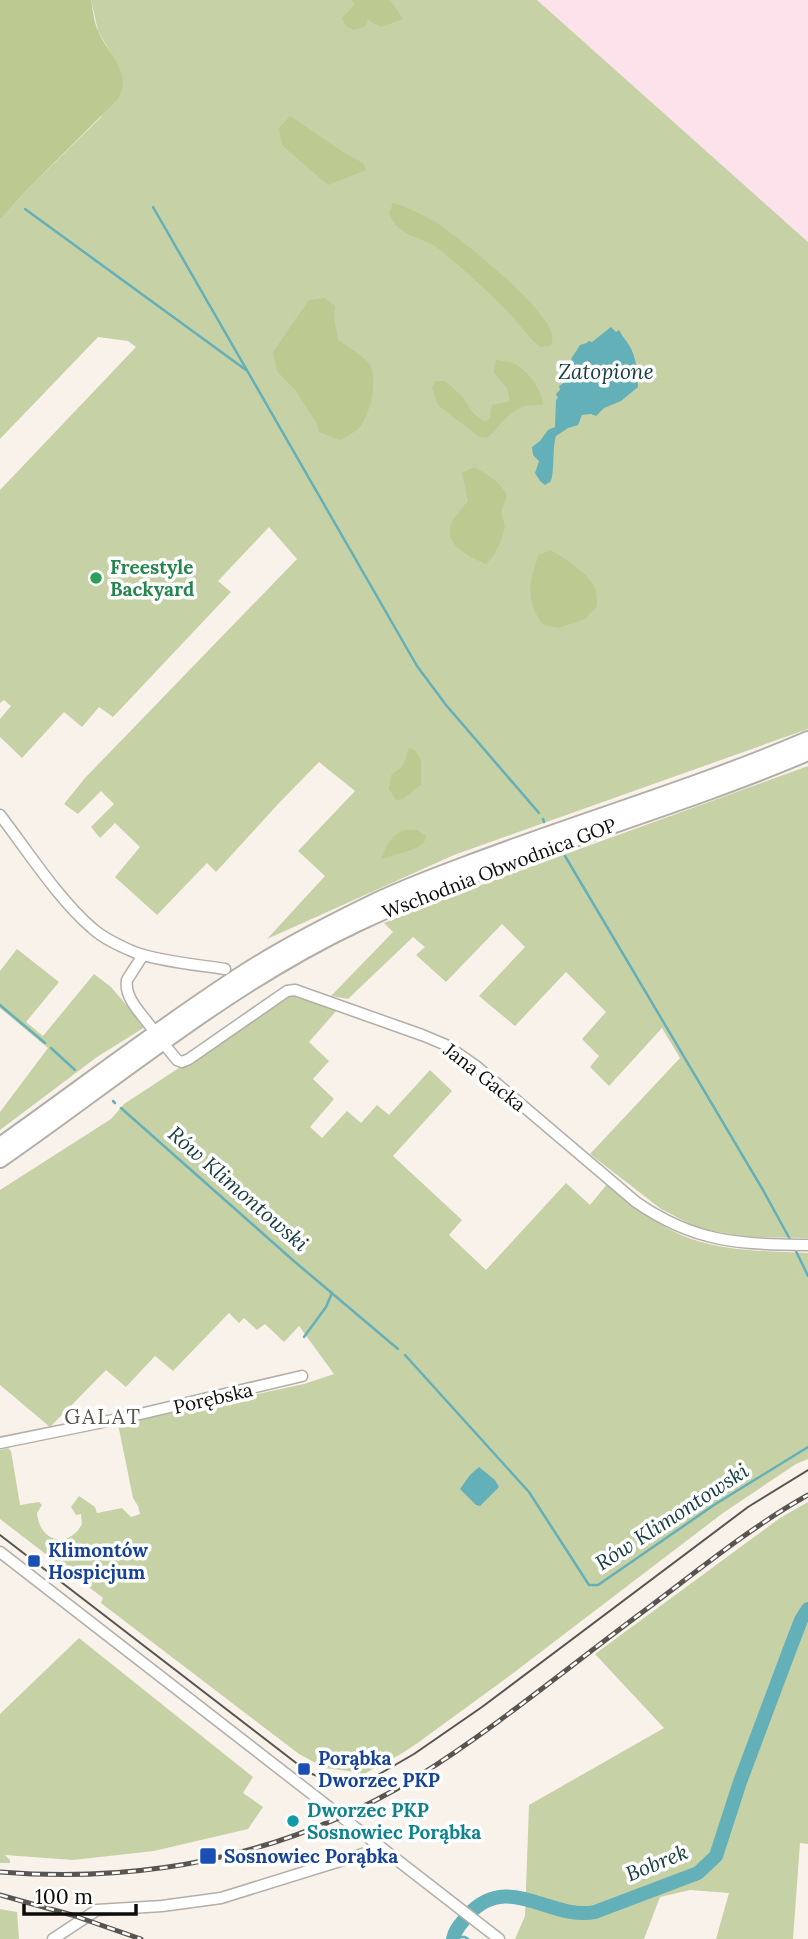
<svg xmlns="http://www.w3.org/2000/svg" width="808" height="1939" viewBox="0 0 808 1939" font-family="Lora,serif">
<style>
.industrial{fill:#fbe2eb}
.green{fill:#c7d1a6}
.forest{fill:#bcc990}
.water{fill:#64b0b9}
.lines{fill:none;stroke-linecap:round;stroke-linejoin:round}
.stream{stroke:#64b0b9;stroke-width:2.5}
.river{stroke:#64b0b9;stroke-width:14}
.minor-casing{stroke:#b3aea7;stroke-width:13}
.highway-casing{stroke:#b3aea7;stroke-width:18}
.minor{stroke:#fff;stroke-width:10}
.highway{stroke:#fff;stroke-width:14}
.tram{stroke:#585551;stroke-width:2}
.rail-casing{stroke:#585551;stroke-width:5}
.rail{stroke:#fff;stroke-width:2.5;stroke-dasharray:8;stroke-linecap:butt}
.leisure-dot{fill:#2e9e5b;stroke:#fff;stroke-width:2.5}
.transit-dot{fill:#1a4fb4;stroke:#fff;stroke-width:2.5}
.culture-dot{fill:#0f9aa8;stroke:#fff;stroke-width:2.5}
.labels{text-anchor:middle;stroke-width:7;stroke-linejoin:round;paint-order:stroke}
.leisure-label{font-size:19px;font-weight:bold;fill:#27864d;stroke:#fff;text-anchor:start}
.street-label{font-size:19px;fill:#0d0c09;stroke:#fff}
.transit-label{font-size:19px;font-weight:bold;fill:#164399;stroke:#fff;text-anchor:start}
.culture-label{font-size:19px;font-weight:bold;fill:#0d838f;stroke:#fff;text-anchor:start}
.water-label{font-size:21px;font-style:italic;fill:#163c40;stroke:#fff}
.neighbourhood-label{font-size:21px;letter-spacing:2px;fill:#56524b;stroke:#fff}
</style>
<rect width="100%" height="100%" fill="#f8f2eb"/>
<path class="industrial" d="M537 0H808V242L799 234Z"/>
<g class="green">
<path d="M91 0H537L808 242V729L454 855 267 939 325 876 298 851 355 791 319 762 279 803 216 872 207 863 157 915 115 877 140 847 115 823 100 838 91 827 114 804 101 791 78 814 64 804 85 778 297 559 269 527 218 581 231 592 113 717 99 707 82 727 64 712 22 758 0 737V719L11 706 4 700 0 703V490L136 347 128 341 98 337 0 439V220L24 193 101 117 121 71 98 31Z"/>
<path d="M808 766V1238L745 1237 698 1228 661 1209 590 1154 680 1058 662 1028 609 1086 590 1067 599 1056 582 1039 606 1012 566 972 515 1026 479 996 525 947 502 924 446 982 416 955 425 947 413 937 348 999 331 996 393 932 384 923 489 882Z"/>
<path d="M17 949 59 982 26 1022 43 1036 94 974 111 987 145 1027 97 1057 0 1130V1112L48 1048 0 1008V971Z"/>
<path d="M292 994 337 1010 309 1042 329 1061 313 1079 334 1099 310 1127 322 1138 347 1111 361 1123 377 1105 389 1115 430 1070 452 1091 393 1156 462 1220 449 1235 486 1270 566 1183 590 1205 608 1183C637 1208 667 1234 705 1243 738 1252 774 1251 808 1253V1459L796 1464 723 1513 512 1674 419 1742 401 1754 360 1776 357 1772 325 1768 299 1754 101 1603 103 1598 0 1519V1450L8 1448 11 1451 20 1505 39 1502 42 1505 37 1513C39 1541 68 1550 82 1524L81 1514 76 1515 71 1507 79 1496 95 1507 97 1513 122 1508 131 1517 140 1514 138 1506 133 1498 118 1424 304 1384 334 1374 299 1326 284 1342 265 1324 257 1330 244 1318 239 1323 229 1313 173 1371 155 1356 126 1387 106 1370 50 1427 0 1385V1190L111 1119 124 1104Z"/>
<path d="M808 1502V1844L800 1843 793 1939H716L729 1893 690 1890 660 1897 644 1939H515L525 1916 529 1805 664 1728 595 1654 780 1518Z"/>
<path d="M79 1638 253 1777 243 1793 263 1807 248 1829 154 1851 73 1860 5 1855 10 1860V1863H0V1714Z"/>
<path d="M0 1909 17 1912 19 1939H0Z"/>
</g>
<g class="forest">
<path d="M0 0H91C93 11 94 23 99 33 110 57 133 72 118 99L24 193 0 220Z"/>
<path d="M352 0H390L403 19 381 27 368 20 366 26 354 30 346 26 342 18 355 4Z"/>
<path d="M290 116 343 152 363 163 366 170 328 185 282 145 279 128Z"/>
<path d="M393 203C407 207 419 213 432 220 458 236 547 307 552 335 553 339 552 342 551 346L540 347C527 336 519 323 507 311 486 290 463 268 439 249 421 235 400 240 389 213Z"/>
<path d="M325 298 335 306 334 318 338 340C348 347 361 354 369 364 379 378 370 416 359 428 354 433 345 437 340 440L319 432 317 424 296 391 277 371 273 352 309 300Z"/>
<path d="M496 360C501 361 508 361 513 363 527 369 543 391 543 405 511 403 507 420 487 438L478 436 438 405 432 388 435 381H445L461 395 474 414 485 422 490 418 492 405 510 401 507 388 494 373Z"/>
<path d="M474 467C488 475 500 481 507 496L501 512 505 527 500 543 494 555 486 564C470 557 444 546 451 525 453 517 463 508 468 501L462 473Z"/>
<path d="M550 550C563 557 590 575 595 588 597 593 597 601 597 606L585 619 559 628 542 624C526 598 528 583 539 555Z"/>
<path d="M409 748 415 750 421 760V785L403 799 396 800 389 789 391 775 403 766Z"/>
<path d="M406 830H417L426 836 424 843 412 850 381 859C386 847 392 833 406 830Z"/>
</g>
<g class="water">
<path d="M611 327 616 332 619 330C622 336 626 340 629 345 637 358 637 373 638 387L621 401 604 408 596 416 591 414 582 415 578 425 568 428 556 436C552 446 555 477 550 482 549 483 546 484 545 485L540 481 535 473 539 461 533 455 532 447 540 441 548 430 555 427 556 400 558 398 556 394 560 390 559 386 568 380 569 371 576 367 571 359 580 345 587 343 588 341 592 342Z"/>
<path d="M479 1467 495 1480 499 1487 480 1506 476 1505 460 1489 470 1475Z"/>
</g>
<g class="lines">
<g class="stream">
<path d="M153 207 417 666 446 705 539 813"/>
<path d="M25 209 246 370"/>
<path d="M543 819 544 822"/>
<path d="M565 856 763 1190 792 1243"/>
<path d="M0 1005 45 1043"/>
<path d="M51 1048 75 1070"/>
<path d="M113 1101 115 1103"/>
<path d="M121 1108 295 1262 398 1349"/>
<path d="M795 1249 808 1276"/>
<path d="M304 1337 326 1307 332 1293"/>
<path d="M405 1355 529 1492 589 1585H598L714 1505 808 1447"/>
<path d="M454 1937H465L468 1939"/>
</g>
<path class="river" d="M453 1939C455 1929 461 1924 467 1916 508 1870 549 1921 595 1912L698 1873 716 1856 740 1782 791 1646 801 1620 808 1609"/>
<defs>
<g id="minor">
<path d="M0 815C27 850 59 900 92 928 104 939 120 946 134 952 158 961 199 965 225 969"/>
<path d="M143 955 127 980C124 998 141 1013 151 1027"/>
<path d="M168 1049 177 1060 182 1062 189 1059 287 991 295 990 422 1035 446 1045 476 1066 636 1202C695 1243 739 1244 808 1245"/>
<path d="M0 1443 123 1418 302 1376"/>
<path d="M0 1552 499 1939"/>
<path d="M53 1939 97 1910 162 1906 221 1898 382 1848"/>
</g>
<g id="highway">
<path d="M0 1145C82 1087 162 1025 246 971 285 946 326 925 367 905 405 886 445 872 485 857 592 817 703 784 808 739"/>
<path d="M0 1160C117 1079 228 985 357 924 503 855 660 816 808 753"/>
</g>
</defs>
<use href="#minor" class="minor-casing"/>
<use href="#highway" class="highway-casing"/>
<use href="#minor" class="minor"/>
<use href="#highway" class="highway"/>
<path class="tram" d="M0 1535 304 1769 312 1774 331 1781 358 1782 376 1776 414 1754 482 1707 748 1507 808 1470"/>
<defs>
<g id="rail">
<path d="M0 1872C149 1884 288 1855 417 1777 497 1727 572 1664 648 1608 700 1569 751 1527 808 1495"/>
<path d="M0 1895 72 1915 141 1939"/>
</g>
</defs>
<use href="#rail" class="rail-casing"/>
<use href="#rail" class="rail"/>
</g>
<circle class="leisure-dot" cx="96" cy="578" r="7"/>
<g class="transit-dot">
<rect x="27" y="1554" width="14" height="14" rx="3.5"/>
<rect x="297" y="1762" width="14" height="14" rx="3.5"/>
<rect x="199" y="1847" width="18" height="18" rx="3.5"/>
</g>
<circle class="culture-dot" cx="293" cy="1821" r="7"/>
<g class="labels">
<g class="leisure-label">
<text x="110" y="574">Freestyle<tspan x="110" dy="22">Backyard</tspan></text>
</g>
<g class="street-label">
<text transform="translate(499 868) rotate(-21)" y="7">Wschodnia Obwodnica GOP</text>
<text transform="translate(485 1077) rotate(38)" y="7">Jana Gacka</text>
<text transform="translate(213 1398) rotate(-13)" y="7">Porębska</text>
</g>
<g class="transit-label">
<text x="48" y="1557">Klimontów<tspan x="48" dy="22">Hospicjum</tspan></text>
<text x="318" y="1765">Porąbka<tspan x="318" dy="22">Dworzec PKP</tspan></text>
<text x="224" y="1863">Sosnowiec Porąbka</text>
</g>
<g class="culture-label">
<text x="307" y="1817">Dworzec PKP<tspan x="307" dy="22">Sosnowiec Porąbka</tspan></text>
</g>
<g class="water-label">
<text x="606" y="379">Zatopione</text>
<text transform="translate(238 1189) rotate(41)" y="7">Rów Klimontowski</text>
<text transform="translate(672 1517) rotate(-33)" y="7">Rów Klimontowski</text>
<text transform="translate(657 1863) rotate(-22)" y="7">Bobrek</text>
</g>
<g class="neighbourhood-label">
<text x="103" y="1424">GALAT</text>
</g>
</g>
<path d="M24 1904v10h112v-10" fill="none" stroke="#0d0c09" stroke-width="3.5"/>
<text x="35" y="1904" font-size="21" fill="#0d0c09" stroke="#ffffff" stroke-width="5" paint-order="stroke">100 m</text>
</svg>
